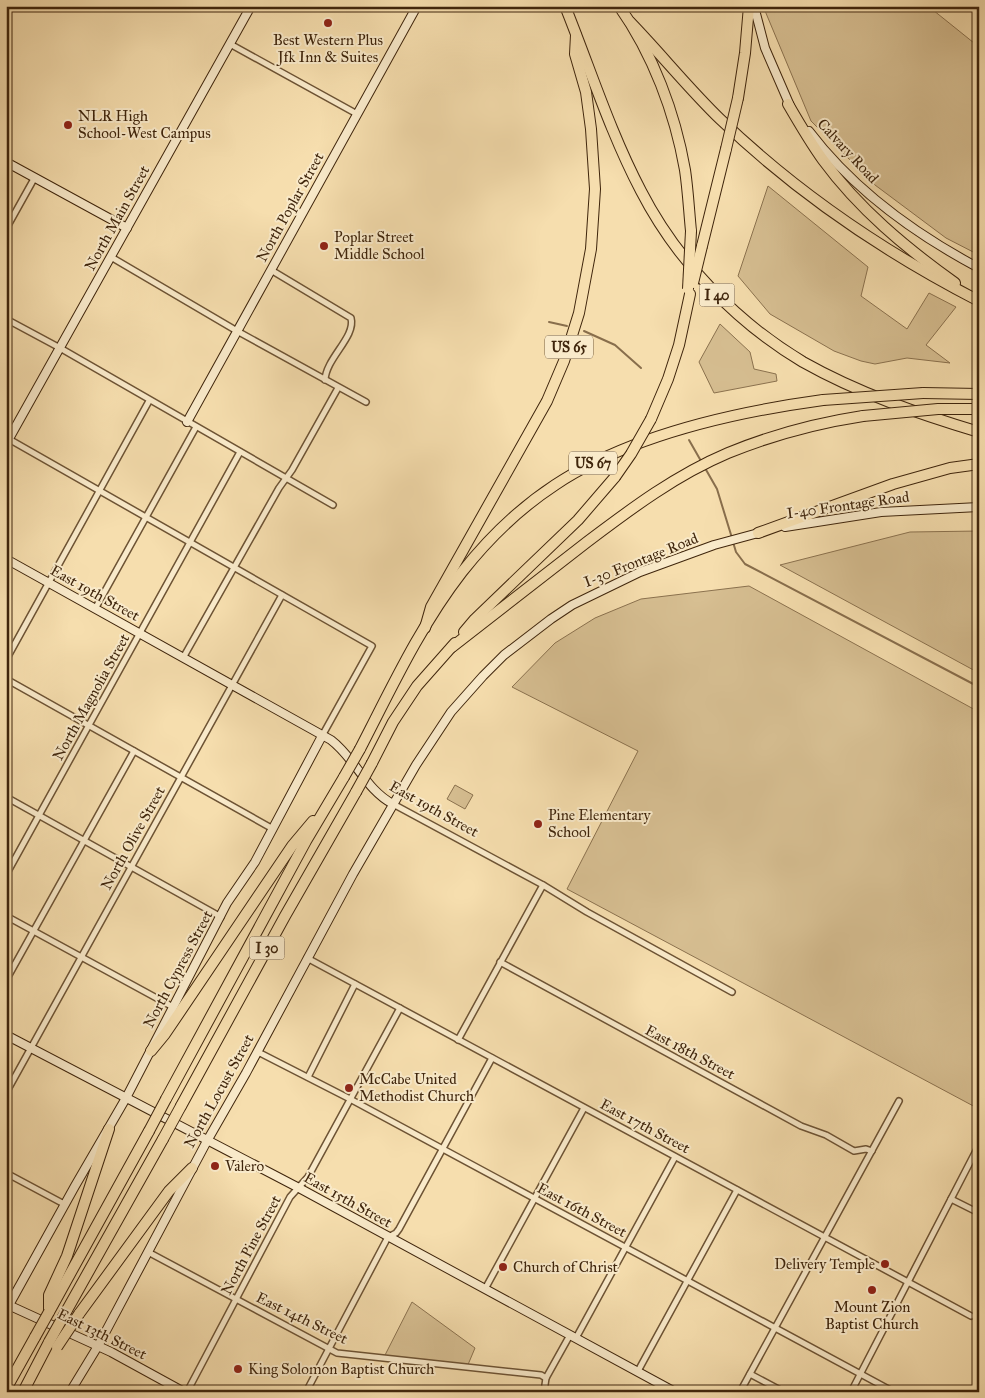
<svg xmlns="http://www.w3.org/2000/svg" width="985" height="1398" viewBox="0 0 985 1398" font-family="'IM FELL Great Primer',serif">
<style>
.green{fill:#d7bf92;stroke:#8b724f}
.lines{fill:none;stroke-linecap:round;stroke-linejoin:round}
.stream{stroke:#886e4c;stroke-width:2}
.street-casing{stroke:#6d5334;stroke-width:8}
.secondary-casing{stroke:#3f250c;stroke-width:10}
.highway-casing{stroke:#3f250c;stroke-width:12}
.street{stroke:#f9eaca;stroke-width:5}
.secondary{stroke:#f9eaca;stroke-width:8}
.highway{stroke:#f6deae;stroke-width:10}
.highway-bridge-casing{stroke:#3f250c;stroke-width:12;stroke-linecap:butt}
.highway-bridge{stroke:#f6deae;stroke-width:10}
.poi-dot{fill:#8f2418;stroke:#f9eaca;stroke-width:2}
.labels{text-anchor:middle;stroke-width:4;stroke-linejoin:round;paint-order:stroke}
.shield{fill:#f9eaca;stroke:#776045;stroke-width:1}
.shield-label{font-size:14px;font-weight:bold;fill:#3f250c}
.poi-label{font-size:15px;fill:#3f250c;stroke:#f9eaca;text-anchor:start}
.street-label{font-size:15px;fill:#3f250c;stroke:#f9eaca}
</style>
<rect width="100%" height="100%" fill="#f6deae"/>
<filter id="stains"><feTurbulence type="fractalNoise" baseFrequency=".004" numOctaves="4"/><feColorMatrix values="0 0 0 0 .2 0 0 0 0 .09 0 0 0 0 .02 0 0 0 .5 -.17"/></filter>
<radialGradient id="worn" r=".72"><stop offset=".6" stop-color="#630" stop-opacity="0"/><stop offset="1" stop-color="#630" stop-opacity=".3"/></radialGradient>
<g class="green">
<path d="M763 6H928L979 47V255L946 238 875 185 811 121Z"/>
<path d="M768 186 868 267 861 296 907 329 929 293 956 307 926 345 950 363 907 358 875 364 861 361 834 351 770 314 738 276Z"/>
<path d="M720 324 750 352 754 369 776 374 777 381 714 393 699 362Z"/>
<path d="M979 531V673L780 565 910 532Z"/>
<path d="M749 586 979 712V1109L567 889 638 751 512 687 555 643 595 618 641 599Z"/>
<path d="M455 785 473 795 465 809 447 799Z"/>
<path d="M412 1302 475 1348 467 1367 383 1359Z"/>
</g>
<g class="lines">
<g class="stream">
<path d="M549 322 567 326"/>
<path d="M584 331 615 345 641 368"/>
<path d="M689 440 701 461"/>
<path d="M705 468 717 489 732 538"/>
<path d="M733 542 736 552 745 564 979 687"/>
</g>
<defs>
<g id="street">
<path d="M230 44 357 114"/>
<path d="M6 229 35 177"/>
<path d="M111 257 237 331 366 402"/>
<path d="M271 270 351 318C356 337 326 358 325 380"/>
<path d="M6 319 60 348 333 505"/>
<path d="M7 438 372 646 322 736"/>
<path d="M95 609 196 427"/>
<path d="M183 658 279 488 292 470 338 388"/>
<path d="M6 660 149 401"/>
<path d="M6 679 273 829"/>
<path d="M6 797 221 917"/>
<path d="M393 804 543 885 587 912 732 992"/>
<path d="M6 875 240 452"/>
<path d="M6 916 173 1007"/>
<path d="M307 958 971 1316"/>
<path d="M500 962 801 1126 826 1135 854 1151 866 1149 872 1151"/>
<path d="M9 975 134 751"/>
<path d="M458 1040 543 885"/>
<path d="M258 1052 350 1099 894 1392"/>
<path d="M308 1077 355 984"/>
<path d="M6 1093 282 595"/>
<path d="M6 1173 64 1204"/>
<path d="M951 1199 979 1213"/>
<path d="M148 1252 337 1353 541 1375 546 1378"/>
<path d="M485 1289 584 1108"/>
<path d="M576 1338 675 1157"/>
<path d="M638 1371 737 1190"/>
<path d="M750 1374 784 1392"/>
<path d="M187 1392 290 1197 308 1177 400 1008"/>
<path d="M306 1392 388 1237 396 1233 399 1229 492 1058"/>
<path d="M544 1392 546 1378 570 1335"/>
<path d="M740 1392 899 1101"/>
<path d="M851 1392 979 1145"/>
</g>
<g id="secondary">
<path d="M754 6 765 48 791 108"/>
<path d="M809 131C853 189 915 234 979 268"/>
<path d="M6 162 127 228"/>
<path d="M187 422 417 6"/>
<path d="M6 444 251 6"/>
<path d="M785 527 881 512 979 507"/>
<path d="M6 559 331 740C355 758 366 790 393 804"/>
<path d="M6 1035 299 1188 675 1392"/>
<path d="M6 1304 111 1352 184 1392"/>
<path d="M9 1305 75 1186 126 1098 227 903 255 862 322 736"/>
<path d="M70 1392 98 1346 207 1141 246 1073 353 874 416 765 451 712 483 676 504 655 551 619 572 605 640 572 714 545 762 532"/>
</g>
<g id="highway">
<path d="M565 6C590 68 610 132 641 191 677 261 736 322 803 362 858 393 919 414 979 432"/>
<path d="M619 6C653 54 675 113 685 170 688 190 689 211 691 231"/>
<path d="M630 22C661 54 688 88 720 119 797 193 884 252 979 301"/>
<path d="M738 98 745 53 749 6"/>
<path d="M788 104C799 123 810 142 823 160 859 209 906 248 955 283"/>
<path d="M702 246 726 149"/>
<path d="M923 393 979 394"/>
<path d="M651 419 668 379 679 345 690 294"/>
<path d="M758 533 893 484 950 468 979 464"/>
<path d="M425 628 431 607 547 401 564 361 579 313 591 249 595 189 591 129 586 92 575 54 576 35"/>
<path d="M464 632 475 619 578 520 615 477"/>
<path d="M452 647C497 612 542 577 587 542 632 508 676 475 728 453 772 435 817 423 863 416"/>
<path d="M360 749C391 689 420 626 462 572 488 539 520 508 555 485 630 435 735 412 823 400"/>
<path d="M372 763 393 722 417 686 455 643"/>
<path d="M151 1051 165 1034 292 846 313 821"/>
<path d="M166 1099 306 841 344 777"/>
<path d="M181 1106 285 916 356 792"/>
<path d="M49 1309V1295L67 1256 109 1129"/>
<path d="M67 1310 163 1139"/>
<path d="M49 1312 149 1131"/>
<path d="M79 1314 169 1191 192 1168"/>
<path d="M6 1389 35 1337"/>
<path d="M23 1392 49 1342"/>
</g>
</defs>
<use href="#street" class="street-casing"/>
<use href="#secondary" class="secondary-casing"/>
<use href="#highway" class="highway-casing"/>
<use href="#street" class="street"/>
<use href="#secondary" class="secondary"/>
<use href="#highway" class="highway"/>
<defs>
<g id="highway-bridge">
<path d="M726 149 738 98"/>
<path d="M693 283 702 246"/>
<path d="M688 289 691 231"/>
<path d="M823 400 923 393"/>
<path d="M863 416 938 409H972"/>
<path d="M615 477 631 454 651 419"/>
<path d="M344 777 360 749"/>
<path d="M356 792 372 763"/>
<path d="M149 1131 166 1099"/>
<path d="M163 1139 181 1106"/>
<path d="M35 1337 49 1312"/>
<path d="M49 1342 67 1310"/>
<path d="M57 1347 79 1314"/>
</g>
</defs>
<use href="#highway-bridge" class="highway-bridge-casing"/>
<use href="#highway-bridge" class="highway-bridge"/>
</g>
<g class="poi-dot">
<circle cx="328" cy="23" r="5"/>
<circle cx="68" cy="125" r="5"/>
<circle cx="324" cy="246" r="5"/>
<circle cx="538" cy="824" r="5"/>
<circle cx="349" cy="1088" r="5"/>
<circle cx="215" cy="1166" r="5"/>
<circle cx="885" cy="1264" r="5"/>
<circle cx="503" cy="1267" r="5"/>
<circle cx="872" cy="1290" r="5"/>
<circle cx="238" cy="1369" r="5"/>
</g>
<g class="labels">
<g class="shield">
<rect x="699.5" y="283.5" width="35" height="23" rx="4"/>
<rect x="545" y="335.5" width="48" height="23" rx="4"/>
<rect x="569" y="451.5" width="48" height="23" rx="4"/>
<rect x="249.5" y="936.5" width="35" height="23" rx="4"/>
</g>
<g class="shield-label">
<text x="717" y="300">I 40</text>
<text x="569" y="352">US 65</text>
<text x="593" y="468">US 67</text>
<text x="267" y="953">I 30</text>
</g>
<g class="poi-label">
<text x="328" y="45" text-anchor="middle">Best Western Plus<tspan x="328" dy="17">Jfk Inn &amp; Suites</tspan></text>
<text x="78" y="121">NLR High<tspan x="78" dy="17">School-West Campus</tspan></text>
<text x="334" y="242">Poplar Street<tspan x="334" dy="17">Middle School</tspan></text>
<text x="548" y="820">Pine Elementary<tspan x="548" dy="17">School</tspan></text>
<text x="359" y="1084">McCabe United<tspan x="359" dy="17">Methodist Church</tspan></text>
<text x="225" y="1171">Valero</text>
<text x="875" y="1269" text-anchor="end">Delivery Temple</text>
<text x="513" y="1272">Church of Christ</text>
<text x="872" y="1312" text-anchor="middle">Mount Zion<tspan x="872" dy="17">Baptist Church</tspan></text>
<text x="248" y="1374">King Solomon Baptist Church</text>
</g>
<g class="street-label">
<text transform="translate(848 151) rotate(47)" y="5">Calvary Road</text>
<text transform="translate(290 207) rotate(-61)" y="5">North Poplar Street</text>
<text transform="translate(117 218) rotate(-61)" y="5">North Main Street</text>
<text transform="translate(848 505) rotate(-8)" y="5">I-40 Frontage Road</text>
<text transform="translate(641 560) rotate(-22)" y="5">I-30 Frontage Road</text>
<text transform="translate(95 593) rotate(29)" y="5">East 19th Street</text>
<text transform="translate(91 697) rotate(-61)" y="5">North Magnolia Street</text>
<text transform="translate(434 809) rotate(29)" y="5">East 19th Street</text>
<text transform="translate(133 838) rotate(-61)" y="5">North Olive Street</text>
<text transform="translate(178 969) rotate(-62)" y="5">North Cypress Street</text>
<text transform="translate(690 1052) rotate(28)" y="5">East 18th Street</text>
<text transform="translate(219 1091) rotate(-61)" y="5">North Locust Street</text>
<text transform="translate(645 1126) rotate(28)" y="5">East 17th Street</text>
<text transform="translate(348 1200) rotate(29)" y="5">East 15th Street</text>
<text transform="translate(582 1210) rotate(28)" y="5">East 16th Street</text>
<text transform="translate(251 1245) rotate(-62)" y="5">North Pine Street</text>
<text transform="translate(302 1318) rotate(26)" y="5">East 14th Street</text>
<text transform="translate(102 1334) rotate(26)" y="5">East 13th Street</text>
</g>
</g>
<rect width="985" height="1398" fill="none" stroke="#f6deae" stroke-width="25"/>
<rect x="8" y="8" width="970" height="1383" fill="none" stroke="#3f250c" stroke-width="2.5"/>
<rect x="12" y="12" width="960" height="1373" fill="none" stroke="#3f250c"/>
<rect width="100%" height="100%" filter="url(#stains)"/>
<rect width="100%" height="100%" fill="url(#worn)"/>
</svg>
